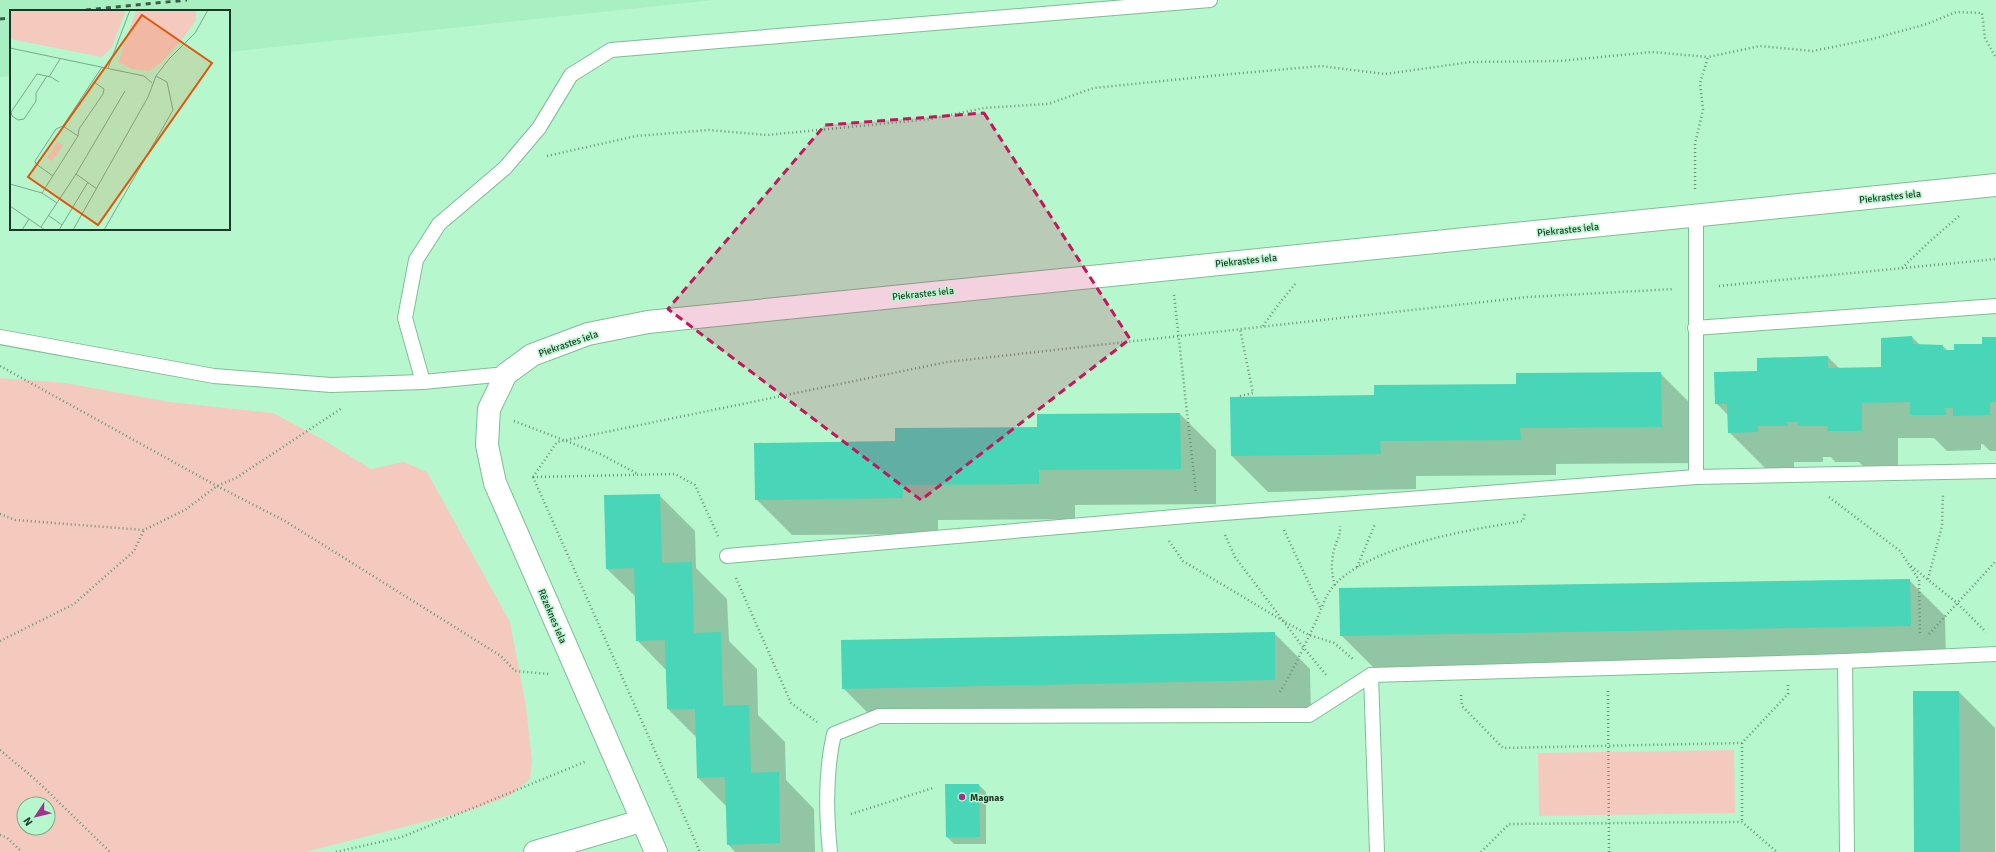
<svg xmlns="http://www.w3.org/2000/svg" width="1996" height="852" viewBox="0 0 1996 852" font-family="Signika,sans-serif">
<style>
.built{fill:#a8f0c1}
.green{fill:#f5cabe;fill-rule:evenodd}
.shadow{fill:#0003}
.building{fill:#49d5b7}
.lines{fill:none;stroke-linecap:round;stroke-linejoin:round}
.lane-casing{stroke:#7fbd96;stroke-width:16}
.street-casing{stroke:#7fbd96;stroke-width:24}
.path{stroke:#689478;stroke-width:2.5;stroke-dasharray:1 3;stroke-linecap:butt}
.lane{stroke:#fff;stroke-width:14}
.street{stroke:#fff;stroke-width:22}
.rail{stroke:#3b5d48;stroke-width:3;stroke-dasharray:5 5;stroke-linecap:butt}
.marked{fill:#c2185b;fill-opacity:0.2;stroke:#c2185b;stroke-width:3;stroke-dasharray:8 5;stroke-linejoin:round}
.poi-dot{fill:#a2328f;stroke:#b7f7ce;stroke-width:1.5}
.labels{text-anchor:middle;stroke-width:3;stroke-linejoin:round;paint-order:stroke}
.street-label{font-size:10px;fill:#1d3727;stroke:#b7f7ce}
.poi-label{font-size:10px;font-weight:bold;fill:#1d3727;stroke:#b7f7ce;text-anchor:start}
.inset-road{fill:none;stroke:#79aa8b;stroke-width:1}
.view{fill:#de570d;fill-opacity:0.15;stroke:#de570d;stroke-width:2}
.inset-edge{fill:none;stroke:#1d3727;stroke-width:2}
</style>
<rect width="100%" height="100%" fill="#b7f7ce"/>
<path class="built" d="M0 0H714L229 52V11H11V76L0 77Z"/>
<g class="green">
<path d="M0 378 65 383 170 402 273 413 322 439 371 469 404 462 427 472 510 622 526 706 532 761 530 779 511 795 475 809 305 852H0ZM24 804H48V828H24Z"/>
<path d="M1734 750 1735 813 1539 816 1538 753Z"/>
</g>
<g class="shadow">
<path d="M1912 337 1920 345 1943 346 1948 351 1983 345 1996 338V451H1990L1983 444H1981V450L1947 451 1934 438H1898V467H1864L1859 462H1835L1831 457H1823V462H1794V468H1765L1729 432 1728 415 1716 403 1758 372 1828 357 1840 369 1882 368Z"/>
<path d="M1660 373 1696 409 1697 463 1556 464V475L1416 476V489L1268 492 1232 456 1375 396Z"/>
<path d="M1180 414 1216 450V504L1075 505V519L938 520V534L792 535 756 499 896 442Z"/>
<path d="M659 495 695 531 696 568 727 599 729 641 757 669 758 715 785 742 786 780 814 809 815 852H735L728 844 726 806 698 778 697 738 668 709 666 670 637 640 636 597 607 569Z"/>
<path d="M1909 580 1945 616 1946 662 1377 671 1341 635Z"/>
<path d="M1274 633 1310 669 1311 716 879 724 843 688Z"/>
<path d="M1959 692 1995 728V852H1915Z"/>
<path d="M946 785H979L986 792V844H954L947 837Z"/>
</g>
<g class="building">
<path d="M1912 336 1913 344 1943 345V350H1954V344H1982V337H1996V402L1990 403V415L1953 416V408H1945L1946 415H1910V402L1862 403V431H1827L1828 426H1798V422H1787L1788 426H1758V432L1728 433 1727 404H1715L1714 372 1757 371V358L1828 356V368L1881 367V338Z"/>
<path d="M1661 372 1662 427 1520 428 1521 440 1380 441 1381 454 1231 456 1230 397 1374 395V385L1516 384V373Z"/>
<path d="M1180 413 1181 469 1039 470V484L903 485V498L755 500 754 443 895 441V428L1037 427V414Z"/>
<path d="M660 494 662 563 692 562 694 633 721 632 723 706 749 705 751 773 779 772 780 843 727 845 725 777 697 778 695 709H667L665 640 636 641 634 568 606 569 604 495Z"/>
<path d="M1910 579 1911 626 1340 636 1339 588Z"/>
<path d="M1275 632V680L842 689 841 640Z"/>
<path d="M1913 691H1959L1960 852H1914Z"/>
<path d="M945 784H979L980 837H946Z"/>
</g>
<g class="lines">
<defs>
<g id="lane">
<path d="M1695 328 1996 306"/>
<path d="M0 337 214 376 331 385 423 382 506 374"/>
<path d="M423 382 405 318 416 260 439 224 505 168 539 128 571 75 611 50 1210 0"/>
<path d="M1696 477V216"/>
<path d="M727 556 1198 515 1696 477 1996 471"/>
<path d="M1845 661 1847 852"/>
<path d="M1371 675 1377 852"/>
<path d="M830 852C826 813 825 772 834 734L879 716 1309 715 1371 675 1845 661 1996 654"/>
</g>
<g id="street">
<path d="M535 852 641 821"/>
<path d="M656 852 495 483 487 445 489 409 506 374 532 355 588 334 648 322 1996 185"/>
</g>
</defs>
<use href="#lane" class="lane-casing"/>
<use href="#street" class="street-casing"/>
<g class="path">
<path d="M547 156 636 136 709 130 767 135 931 119 984 108 1048 104 1094 88 1231 74 1321 66 1385 74 1471 62 1560 61 1652 52 1708 57"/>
<path d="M1695 189V144L1703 110 1700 83 1708 57 1760 46 1813 51 1872 39 1927 24 1956 12 1982 13 1985 38 1996 58"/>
<path d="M1902 268 1928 243 1959 216"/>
<path d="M1719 286 1996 259"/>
<path d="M1174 295 1196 493"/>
<path d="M1263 326 1278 305 1296 283"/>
<path d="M0 366 217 486 285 521 501 656 515 671 549 674"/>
<path d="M1240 396 1253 393 1240 329"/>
<path d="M514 421 600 454 638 474"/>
<path d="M533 477 557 442 947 362 1528 297 1674 289"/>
<path d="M533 477 675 474 695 485 718 536"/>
<path d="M533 477 700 852"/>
<path d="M1829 497 1900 551 1919 580 1920 635"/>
<path d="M0 514 15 520 144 530 185 510 217 486 236 478 342 408"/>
<path d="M1284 530 1321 609"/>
<path d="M1225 535 1235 557 1303 647 1327 676"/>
<path d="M1169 541 1183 561 1285 622 1309 635 1334 643 1354 660"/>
<path d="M1911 566 1957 603 1986 632"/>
<path d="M1357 567 1375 524"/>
<path d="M736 578 791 703 817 722"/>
<path d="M1928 579 1942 526 1943 493"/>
<path d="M1335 585C1331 574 1331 562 1334 550 1336 541 1341 536 1340 526"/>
<path d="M1929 634 1996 561"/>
<path d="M0 641 74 604 134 551 144 530"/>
<path d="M1608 691 1609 852"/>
<path d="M1280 692C1294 669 1305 644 1317 619 1321 610 1324 600 1329 592 1360 546 1471 530 1523 521L1525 513"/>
<path d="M1461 695 1462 706 1503 748 1742 743 1788 694V685"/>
<path d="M1742 743V822"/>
<path d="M0 750 36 780 110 852"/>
<path d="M851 814 933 788"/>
<path d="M0 835 7 838 22 852"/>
<path d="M336 852 402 837 587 761"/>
<path d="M1481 852 1509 824 1742 822 1777 852"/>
</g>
<use href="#lane" class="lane"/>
<use href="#street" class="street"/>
<g class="rail">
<path d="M76 11 187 0"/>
<path d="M0 19 11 18"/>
</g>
</g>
<path class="marked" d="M984 113 1130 339 921 500 668 309 825 125Z"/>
<circle class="poi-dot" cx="962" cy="797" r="4"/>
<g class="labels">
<g class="street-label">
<text transform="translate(1890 196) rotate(-6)" y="4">Piekrastes iela</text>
<text transform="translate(1568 229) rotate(-6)" y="4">Piekrastes iela</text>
<text transform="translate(1246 260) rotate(-6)" y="4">Piekrastes iela</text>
<text transform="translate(923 293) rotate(-6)" y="4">Piekrastes iela</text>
<text transform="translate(568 343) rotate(-19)" y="4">Piekrastes iela</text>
<text transform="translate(553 616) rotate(67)" y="4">Rēzeknes iela</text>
</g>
<g class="poi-label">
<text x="970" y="801">Magnas</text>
</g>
</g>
<g transform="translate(10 10)">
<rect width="220" height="220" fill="#b7f7ce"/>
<path d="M0 0H116L102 37 92 47 0 29ZM126 0H186V10L174 27 152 52 139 61 122 59 108 52ZM47 132 53 135 42 151 37 148Z" fill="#f5cabe"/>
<path class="inset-road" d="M0 38 134 66 142 73M98 58 120 0M37 66 26 83V91L14 109 8 110 2 106 1 102 27 64 41 67 49 72M39 67 50 49M53 116 68 126M66 164 87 179M43 166 26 154 25 151 46 119 53 116 92 57M0 174 32 183 47 193M32 183 68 126 69 119 93 84 94 79 84 72M0 196 35 220M38 205 52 215M31 217 66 164 115 81M12 220 19 209M49 220 78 172M63 220 138 87 146 66 159 49 185 23 198 0M94 220 163 100 157 72 146 66"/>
<path class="view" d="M132 5 202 53 88 215 18 167Z"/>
<rect width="220" height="220" class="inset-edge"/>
</g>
<g transform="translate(36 816) rotate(235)"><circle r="19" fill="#b7f7ce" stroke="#79aa8b"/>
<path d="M0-3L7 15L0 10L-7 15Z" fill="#a2328f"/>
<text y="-6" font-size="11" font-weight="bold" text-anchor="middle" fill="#1d3727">N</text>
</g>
</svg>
